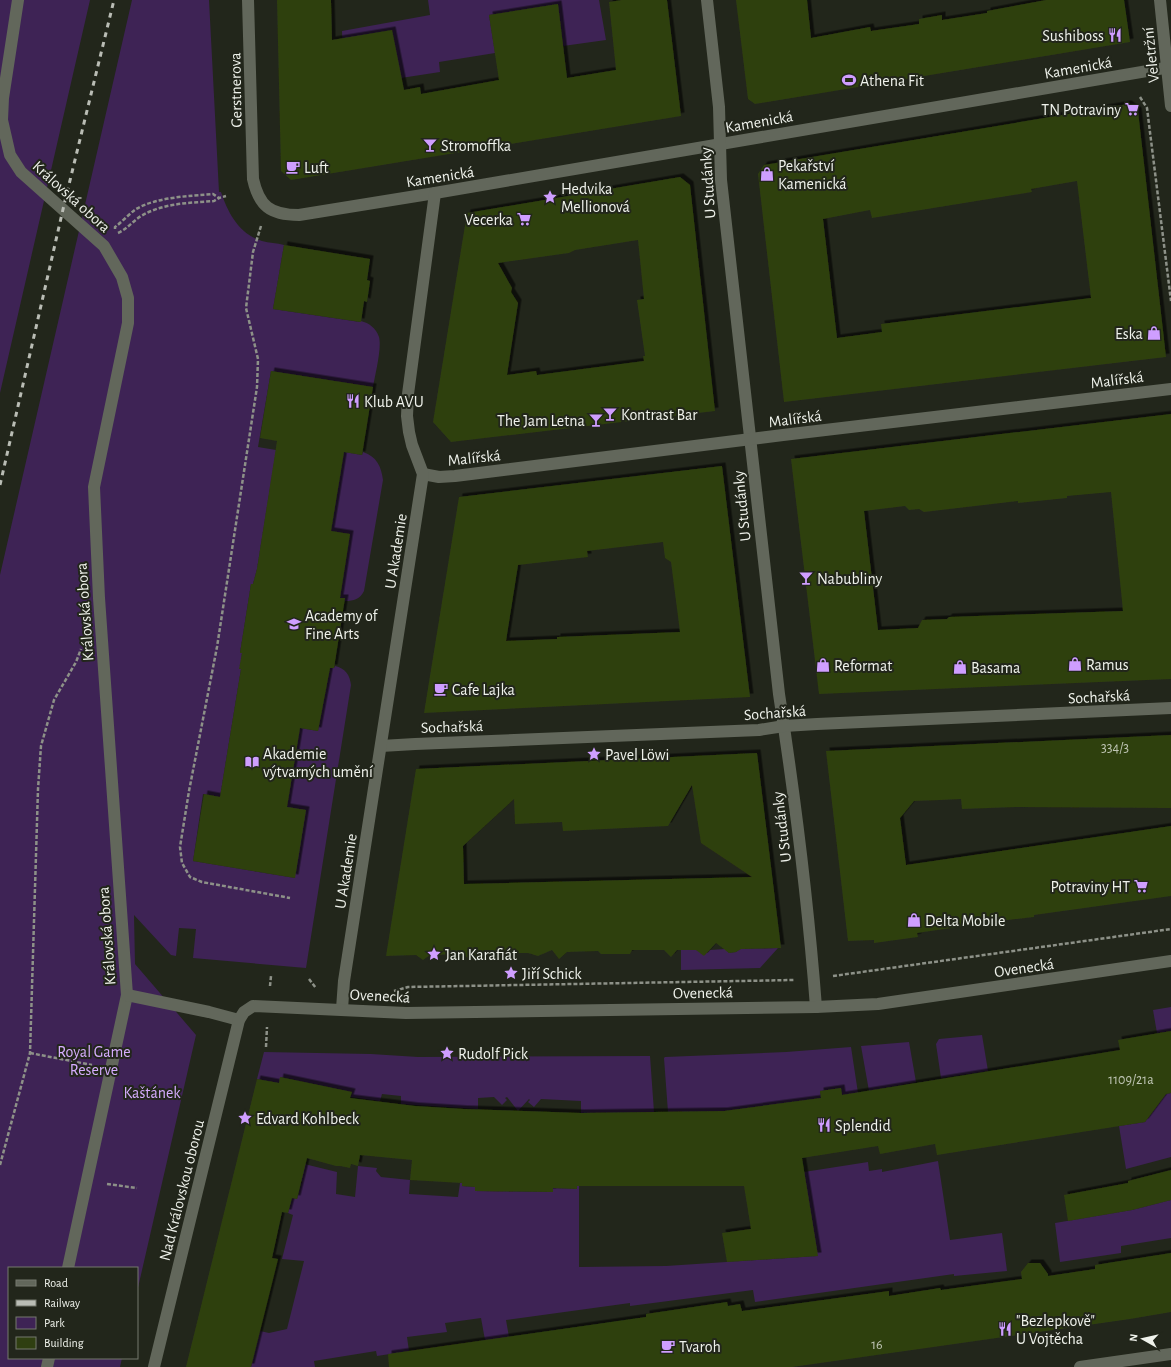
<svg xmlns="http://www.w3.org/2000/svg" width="1171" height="1367" viewBox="0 0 1171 1367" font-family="'Alegreya Sans',sans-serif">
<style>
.green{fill:#3e2355}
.building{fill:#2f3f11;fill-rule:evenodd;filter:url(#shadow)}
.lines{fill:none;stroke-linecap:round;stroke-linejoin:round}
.path{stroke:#8d9188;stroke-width:2.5;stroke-dasharray:4 2;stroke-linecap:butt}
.street{stroke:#62675b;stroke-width:12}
.secondary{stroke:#62675b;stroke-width:12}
.rail{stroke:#babdb5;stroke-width:3;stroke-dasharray:5 5;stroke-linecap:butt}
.labels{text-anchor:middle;stroke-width:4;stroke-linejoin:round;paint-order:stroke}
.number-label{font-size:14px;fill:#bfc5b4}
.poi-label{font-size:16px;fill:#eff2eb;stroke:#22261b;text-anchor:start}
.street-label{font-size:16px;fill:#eff2eb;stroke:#22261b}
.park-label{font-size:16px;fill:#d6adfe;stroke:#22261b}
</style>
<defs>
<filter id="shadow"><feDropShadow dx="3.5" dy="-3.5" stdDeviation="0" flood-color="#0009"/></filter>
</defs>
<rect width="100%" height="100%" fill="#22261b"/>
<g class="green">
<path d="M0 0H90L0 393Z"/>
<path d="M132 0H209L219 192H221C228 213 239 234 262 241 269 243 277 243 284 245L273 309 360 322 361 321C369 323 376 328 379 337 382 348 375 375 373 387L271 371 258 447 276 450 257 569 253 584H251L240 653H242L240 669H241L220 797 203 794 193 861 295 878 287 807 300 728 318 731 330 668H334L335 666C345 668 350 675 351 685L306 968 193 958 196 929 179 928 176 956 171 955 134 915 135 964 196 1035 137 1292V1268H9V1358H122L120 1367H0V575Z"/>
<path d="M428 0H599L606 40 563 46 558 4 489 15 495 53 439 62 440 72 401 78 392 30 362 35 344 88 342 31 430 15Z"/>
<path d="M344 452 362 455 363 452C377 457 381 466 383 480L364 591C360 599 354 601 345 601V598H340L350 534 331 531Z"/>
<path d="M778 948 760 968 681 970V950H697L707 953 710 950 725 949 729 953 736 952 740 949Z"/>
<path d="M1171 1007V1031L1157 1033 1153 1010Z"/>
<path d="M982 1035 988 1071 941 1078 936 1044 939 1039Z"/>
<path d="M909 1042 916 1082 869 1091 861 1046Z"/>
<path d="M851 1047 858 1093 842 1095 841 1088 820 1091 821 1098 724 1111 668 1112 664 1058 665 1057 786 1052Z"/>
<path d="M264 1052 371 1054 418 1057 650 1056 654 1112 581 1113V1101L541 1099 534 1107 528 1102 530 1100 529 1099 518 1111 507 1097 505 1098 507 1100 502 1105 494 1097 478 1098V1109L401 1104V1096L382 1094 380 1101 351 1097 352 1092 281 1077 279 1083 257 1079Z"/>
<path d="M1171 1093V1157L1126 1169 1119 1126 1145 1122 1166 1094Z"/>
<path d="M938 1161 950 1240 1002 1233 1007 1271 954 1276V1274L755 1302 753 1290 630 1306V1303L506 1320 509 1337 485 1340 481 1318 445 1323 447 1332 407 1337 409 1351 377 1356 376 1351 314 1361 315 1367H251L260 1331 269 1333 287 1329 304 1261 282 1259 293 1215 288 1213 292 1198 297 1199 302 1181 292 1178 296 1162 337 1172 336 1194 355 1197 358 1166 377 1168 376 1171 381 1177 410 1180 409 1194 458 1197 460 1183H462V1186L475 1187V1191L553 1192V1188L577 1189V1186H579V1267L666 1266 817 1256 804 1172 868 1162 869 1171 882 1169V1172Z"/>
<path d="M1171 1200V1238L1121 1246V1253L1060 1262 1055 1223 1132 1210Z"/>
</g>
<g class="building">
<path d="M277 0H331L332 40 392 30 404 90 420 87 421 94 499 80 489 15 558 4 567 78 616 70 609 2 622 0H667L681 116 291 180 281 171Z"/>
<path d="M736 0H807L811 38 870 27 871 31 919 24V19L942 15V20L987 13V11L1046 0H1124L1130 42 755 104 748 99Z"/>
<path d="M1128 104 1138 111 1166 357 784 402 758 174 764 165ZM1077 181 1091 298 881 324 882 332 837 338 823 219 870 210 872 218 1032 192 1031 189Z"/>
<path d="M680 177 690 185 715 411 451 442 433 422 467 213ZM638 240 644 299 637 300 645 356H643L644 361 537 375 536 371 507 375 518 303 511 292 512 288 498 263 569 253 575 250Z"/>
<path d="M284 245 370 259 367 280 370 281 367 302 364 301 361 322 273 309Z"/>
<path d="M271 371 373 387 362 455 344 452 331 531 350 534 340 598H345L334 668H330L318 731 300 728 287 807 306 810 295 878 193 861 204 794 220 797 241 669H239L242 653H240L251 584H253L257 569 277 441 260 438Z"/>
<path d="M1171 414V679L819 694 791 459ZM1111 492 1123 611 949 617 947 619 922 620 918 628 878 630 864 511 905 506 909 510 919 509 924 512 1018 501V503L1067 498V496Z"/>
<path d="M722 466 750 697 424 713 459 497ZM663 542 665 558 671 562 680 632 557 637V639L506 641 518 565 588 557 587 551Z"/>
<path d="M1171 735V808L1016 807 962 809 961 799 940 800 914 801 900 818 906 865 1171 826V896L1034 915V917L999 921 994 928 985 923 917 933 918 937 874 943V940L848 941 826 751Z"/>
<path d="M757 753 781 948 741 949 736 952 729 953 716 943 704 956 696 950H677L671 957 664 950H632L630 954H601L598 951 567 952 559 959 552 950 538 956 528 953H499L489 958 481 953 468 958 462 954 430 955 423 960 416 955 386 956 416 769ZM692 785 701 843 752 877 464 884 463 846 514 799 515 824 562 822 563 831 668 826Z"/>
<path d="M1171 1031V1093L1166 1094 1145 1122 937 1155 935 1144 880 1154 878 1146 802 1158 818 1256 727 1262 722 1233 751 1229 744 1186H577V1189L553 1188V1192L475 1191V1187L462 1186V1183L410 1180 412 1160 360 1155 358 1166 351 1164 350 1168 340 1166H336L307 1158 297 1199 292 1198 288 1213 282 1212 272 1258 278 1259 251 1367H186L257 1079 279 1083 280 1077 352 1092 350 1098 415 1106 464 1109 581 1113 724 1111 821 1098 820 1091 841 1088 842 1095 1120 1050 1118 1040Z"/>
<path d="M1171 1170V1200L1132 1210 1068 1221 1064 1195 1128 1183V1181Z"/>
<path d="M1171 1253V1312L1130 1319 792 1367H389L388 1354 646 1317V1314L727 1302 728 1306 740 1304 742 1311 889 1291V1296L940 1288 941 1290 1022 1279 1021 1272 1028 1263H1040L1048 1274V1276L1095 1269V1265Z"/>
</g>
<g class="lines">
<g class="path">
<path d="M1140 97 1147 108 1171 301"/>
<path d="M261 226 253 252 246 308 258 359 257 387 217 647 189 791 180 847 182 863 190 877 202 882 290 898"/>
<path d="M115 229V227C122 222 129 214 136 209 157 197 190 196 213 194L219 198 226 196"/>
<path d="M118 233C127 229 133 221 141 216 163 203 189 203 214 201L219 198"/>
<path d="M833 976 1171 929"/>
<path d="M309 979 316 988"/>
<path d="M270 986 271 976"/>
<path d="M394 991 408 987 794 980"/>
<path d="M266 1047 267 1027"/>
<path d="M30 1053 92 1065"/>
<path d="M0 1165 30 1053 38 789 41 746 54 700 76 662 81 649"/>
<path d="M107 1184 137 1188"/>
</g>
<g class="street">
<path d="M18 0 3 98 2 120 10 155 21 172 104 246 122 277 128 298V323L94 487 99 598 127 995 68 1268"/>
<path d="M248 0 253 179C259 206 270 215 299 215L435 193 1171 67"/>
<path d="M707 0 719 107 721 180 779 694C795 798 808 902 816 1007"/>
<path d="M423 474 439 477 455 476 783 435 1171 389"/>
<path d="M381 746 415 744 759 730 784 726 817 724 1171 708"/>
<path d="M127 995 209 1012 239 1020"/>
<path d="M342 1009 344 981 423 474 412 445 409 432 407 416 408 394 435 193"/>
<path d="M47 1367 49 1358"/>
<path d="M154 1367 239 1020 244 1012 253 1006 406 1013 816 1007 878 1004 1171 961"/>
<path d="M1080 1367 1171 1354"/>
</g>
<path class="secondary" d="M1160 0 1171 106"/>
<path class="rail" d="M0 485 64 205 114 0"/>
</g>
<defs>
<symbol id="restaurant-bare" viewBox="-9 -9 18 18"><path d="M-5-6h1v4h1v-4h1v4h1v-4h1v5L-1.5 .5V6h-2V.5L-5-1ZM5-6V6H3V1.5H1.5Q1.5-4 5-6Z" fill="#cf9eff" stroke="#22261b" stroke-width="2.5" paint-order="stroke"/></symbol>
<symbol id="stadium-bare" viewBox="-9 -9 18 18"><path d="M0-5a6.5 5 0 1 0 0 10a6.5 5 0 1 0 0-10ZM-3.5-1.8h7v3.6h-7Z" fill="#cf9eff" stroke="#22261b" stroke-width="2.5" paint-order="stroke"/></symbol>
<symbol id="supermarket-bare" viewBox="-9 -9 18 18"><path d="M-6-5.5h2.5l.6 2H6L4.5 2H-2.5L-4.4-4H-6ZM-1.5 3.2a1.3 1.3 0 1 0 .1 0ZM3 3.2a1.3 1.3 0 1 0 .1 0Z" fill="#cf9eff" stroke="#22261b" stroke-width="2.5" paint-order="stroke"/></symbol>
<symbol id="bar-bare" viewBox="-9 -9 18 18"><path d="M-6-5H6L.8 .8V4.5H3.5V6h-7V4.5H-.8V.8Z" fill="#cf9eff" stroke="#22261b" stroke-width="2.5" paint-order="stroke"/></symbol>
<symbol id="cafe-bare" viewBox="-9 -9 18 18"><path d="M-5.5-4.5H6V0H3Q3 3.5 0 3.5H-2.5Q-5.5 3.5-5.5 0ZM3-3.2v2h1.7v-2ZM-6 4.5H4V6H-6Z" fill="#cf9eff" stroke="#22261b" stroke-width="2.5" paint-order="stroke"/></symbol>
<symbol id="shop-bare" viewBox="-9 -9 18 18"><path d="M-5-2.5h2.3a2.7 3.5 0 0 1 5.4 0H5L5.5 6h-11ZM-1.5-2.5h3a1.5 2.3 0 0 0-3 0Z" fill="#cf9eff" stroke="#22261b" stroke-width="2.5" paint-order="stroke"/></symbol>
<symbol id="sight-bare" viewBox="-9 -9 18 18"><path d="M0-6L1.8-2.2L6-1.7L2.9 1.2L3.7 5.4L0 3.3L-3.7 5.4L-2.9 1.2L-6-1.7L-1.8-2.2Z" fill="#cf9eff" stroke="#22261b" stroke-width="2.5" paint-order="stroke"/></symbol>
<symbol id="university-bare" viewBox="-9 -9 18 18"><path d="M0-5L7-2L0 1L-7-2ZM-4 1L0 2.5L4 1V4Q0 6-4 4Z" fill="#cf9eff" stroke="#22261b" stroke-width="2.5" paint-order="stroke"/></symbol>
<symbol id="library-bare" viewBox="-9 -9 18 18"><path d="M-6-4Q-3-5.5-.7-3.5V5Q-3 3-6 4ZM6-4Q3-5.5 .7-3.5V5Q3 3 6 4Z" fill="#cf9eff" stroke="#22261b" stroke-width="2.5" paint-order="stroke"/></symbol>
</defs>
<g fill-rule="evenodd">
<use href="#restaurant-bare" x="1105" y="25" width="20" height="20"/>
<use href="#stadium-bare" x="839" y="70" width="20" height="20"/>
<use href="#supermarket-bare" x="1122" y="99" width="20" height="20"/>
<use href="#bar-bare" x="420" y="135" width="20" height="20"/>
<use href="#cafe-bare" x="283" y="157" width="20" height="20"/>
<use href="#shop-bare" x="757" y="164" width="20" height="20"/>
<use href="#sight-bare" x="540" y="187" width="20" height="20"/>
<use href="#supermarket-bare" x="514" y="209" width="20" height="20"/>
<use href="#shop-bare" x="1144" y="323" width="20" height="20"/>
<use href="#restaurant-bare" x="343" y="391" width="20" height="20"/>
<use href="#bar-bare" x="600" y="404" width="20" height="20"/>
<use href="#bar-bare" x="586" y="410" width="20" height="20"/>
<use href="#bar-bare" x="796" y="568" width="20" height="20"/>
<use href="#university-bare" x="284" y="614" width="20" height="20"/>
<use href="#shop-bare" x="1065" y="654" width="20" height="20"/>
<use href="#shop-bare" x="813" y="655" width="20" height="20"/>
<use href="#shop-bare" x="950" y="657" width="20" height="20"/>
<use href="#cafe-bare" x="431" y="679" width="20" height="20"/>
<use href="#sight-bare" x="584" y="744" width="20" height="20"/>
<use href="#library-bare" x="242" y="752" width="20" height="20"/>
<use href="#supermarket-bare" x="1131" y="876" width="20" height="20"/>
<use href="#shop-bare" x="904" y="910" width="20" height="20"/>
<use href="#sight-bare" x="424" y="944" width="20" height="20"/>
<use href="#sight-bare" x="501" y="963" width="20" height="20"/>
<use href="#sight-bare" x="437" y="1043" width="20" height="20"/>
<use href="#sight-bare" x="235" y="1108" width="20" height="20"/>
<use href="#restaurant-bare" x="814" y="1115" width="20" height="20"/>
<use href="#restaurant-bare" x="995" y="1319" width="20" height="20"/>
<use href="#cafe-bare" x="658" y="1336" width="20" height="20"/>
</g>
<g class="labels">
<g class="number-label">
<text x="1115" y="752">334/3</text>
<text x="1131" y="1084">1109/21a</text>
<text x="877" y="1349">16</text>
</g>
<g class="poi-label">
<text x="1104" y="41" text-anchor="end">Sushiboss</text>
<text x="860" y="86">Athena Fit</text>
<text x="1121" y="115" text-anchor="end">TN Potraviny</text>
<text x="441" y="151">Stromoffka</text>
<text x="778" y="171">Pekařství<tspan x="778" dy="18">Kamenická</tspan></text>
<text x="304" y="173">Luft</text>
<text x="561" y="194">Hedvika<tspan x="561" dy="18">Mellionová</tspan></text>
<text x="513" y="225" text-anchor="end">Vecerka</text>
<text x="1143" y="339" text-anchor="end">Eska</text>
<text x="364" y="407">Klub AVU</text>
<text x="621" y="420">Kontrast Bar</text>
<text x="585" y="426" text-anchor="end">The Jam Letna</text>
<text x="817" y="584">Nabubliny</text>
<text x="305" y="621">Academy of<tspan x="305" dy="18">Fine Arts</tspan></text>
<text x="1086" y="670">Ramus</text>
<text x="834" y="671">Reformat</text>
<text x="971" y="673">Basama</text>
<text x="452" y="695">Cafe Lajka</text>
<text x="263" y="759">Akademie<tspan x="263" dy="18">výtvarných umění</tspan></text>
<text x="605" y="760">Pavel Löwi</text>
<text x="1130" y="892" text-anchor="end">Potraviny HT</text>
<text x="925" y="926">Delta Mobile</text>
<text x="445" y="960">Jan Karafiát</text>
<text x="522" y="979">Jiří Schick</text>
<text x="458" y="1059">Rudolf Pick</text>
<text x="256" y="1124">Edvard Kohlbeck</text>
<text x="835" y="1131">Splendid</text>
<text x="1016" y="1326">"Bezlepkově"<tspan x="1016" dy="18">U Vojtěcha</tspan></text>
<text x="679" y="1352">Tvaroh</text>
</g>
<g class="street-label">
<text transform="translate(1150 55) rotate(-96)" y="6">Veletržní</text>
<text transform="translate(1078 67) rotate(-10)" y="6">Kamenická</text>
<text transform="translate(235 90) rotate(-91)" y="6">Gerstnerova</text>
<text transform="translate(759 121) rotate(-10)" y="6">Kamenická</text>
<text transform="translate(440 176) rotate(-9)" y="6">Kamenická</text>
<text transform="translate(707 183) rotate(-94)" y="6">U Studánky</text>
<text transform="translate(72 196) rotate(42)" y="6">Královská obora</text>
<text transform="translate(1117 379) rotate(-7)" y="6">Malířská</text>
<text transform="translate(795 418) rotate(-7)" y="6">Malířská</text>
<text transform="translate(474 457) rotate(-6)" y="6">Malířská</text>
<text transform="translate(741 506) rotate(-96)" y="6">U Studánky</text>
<text transform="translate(395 551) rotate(-81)" y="6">U Akademie</text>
<text transform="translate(84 612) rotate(-94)" y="6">Královská obora</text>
<text transform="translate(1099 696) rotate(-3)" y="6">Sochařská</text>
<text transform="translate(775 712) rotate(-4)" y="6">Sochařská</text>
<text transform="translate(452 726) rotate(-2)" y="6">Sochařská</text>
<text transform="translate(781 827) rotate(-97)" y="6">U Studánky</text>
<text transform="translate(345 871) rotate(-81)" y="6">U Akademie</text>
<text transform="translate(106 936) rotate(-94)" y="6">Královská obora</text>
<text transform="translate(1024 967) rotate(-8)" y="6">Ovenecká</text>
<text transform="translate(703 992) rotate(-1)" y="6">Ovenecká</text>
<text transform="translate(380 995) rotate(3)" y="6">Ovenecká</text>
<text transform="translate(181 1190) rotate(-76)" y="6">Nad Královskou oborou</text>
</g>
<g class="park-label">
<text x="94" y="1057">Royal Game<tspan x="94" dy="18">Reserve</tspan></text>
<text x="152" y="1098">Kaštánek</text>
</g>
</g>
<rect x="8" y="1267" width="130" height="92" fill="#22261b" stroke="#74786e"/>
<rect x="16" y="1280" width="20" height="6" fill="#62675b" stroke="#74786e"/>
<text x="44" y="1287" font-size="12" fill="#eff2eb">Road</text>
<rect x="16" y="1300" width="20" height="6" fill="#babdb5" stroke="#74786e"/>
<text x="44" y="1307" font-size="12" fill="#eff2eb">Railway</text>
<rect x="16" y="1317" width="20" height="12" fill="#3e2355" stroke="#74786e"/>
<text x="44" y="1327" font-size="12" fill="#eff2eb">Park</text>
<rect x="16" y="1337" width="20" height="12" fill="#2f3f11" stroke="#74786e"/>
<text x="44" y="1347" font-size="12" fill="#eff2eb">Building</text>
<g transform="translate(1143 1339) rotate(278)" stroke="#22261b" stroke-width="3" paint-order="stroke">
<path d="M0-3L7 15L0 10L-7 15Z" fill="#eff2eb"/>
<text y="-6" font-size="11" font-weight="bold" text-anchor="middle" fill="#eff2eb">N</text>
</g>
</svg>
